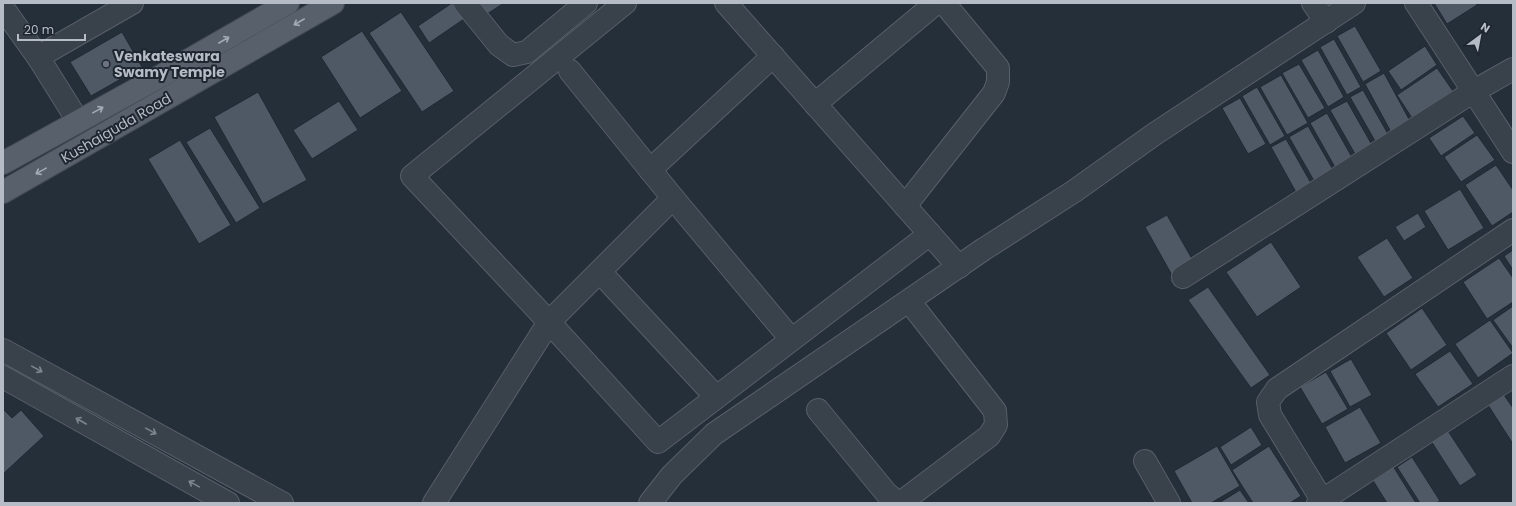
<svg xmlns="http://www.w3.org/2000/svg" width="1516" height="506" viewBox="0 0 1516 506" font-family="Poppins,sans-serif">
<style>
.building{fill:#4e5965;stroke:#202832}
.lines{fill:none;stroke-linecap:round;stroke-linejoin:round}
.minor-casing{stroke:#575f69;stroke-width:24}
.major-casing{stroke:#424a54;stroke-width:24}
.minor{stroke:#39414b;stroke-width:22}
.major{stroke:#57606b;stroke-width:22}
.oneway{stroke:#a2aab4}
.oneway2{stroke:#7d858f}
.worship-dot{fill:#6b7280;stroke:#1e2630;stroke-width:1.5}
.labels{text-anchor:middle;stroke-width:4;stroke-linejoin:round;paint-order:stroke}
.poi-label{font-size:14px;font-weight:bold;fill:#b5bcc6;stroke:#1e2630;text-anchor:start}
.street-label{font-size:14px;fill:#b5bcc6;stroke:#1e2630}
</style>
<rect width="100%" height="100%" fill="#252f3a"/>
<g class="building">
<path d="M452 3 464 19 429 43 418 26Z"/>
<path d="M471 3H504L481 18Z"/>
<path d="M1434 3H1476L1477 5 1447 24Z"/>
<path d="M401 12 454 91 422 112 369 33Z"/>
<path d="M1355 26 1381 71 1363 82 1337 36Z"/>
<path d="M362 31 402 91 360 118 321 57Z"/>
<path d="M122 32 142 67 91 96 70 62Z"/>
<path d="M1334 39 1361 87 1347 95 1320 47Z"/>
<path d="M1425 46 1437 65 1401 90 1388 71Z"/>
<path d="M1318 50 1344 97 1328 107 1301 60Z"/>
<path d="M1299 64 1325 108 1308 118 1282 73Z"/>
<path d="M1437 68 1453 91 1412 118 1397 95Z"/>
<path d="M1384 73 1410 121 1391 132 1365 84Z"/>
<path d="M1281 75 1308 123 1287 135 1260 87Z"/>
<path d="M1257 87 1285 136 1270 145 1242 96Z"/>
<path d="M1363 90 1388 134 1375 141 1350 97Z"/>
<path d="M258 92 307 180 263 204 214 117Z"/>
<path d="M1240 98 1266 144 1248 154 1222 108Z"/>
<path d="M339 101 358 130 312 159 293 130Z"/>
<path d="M1347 101 1372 145 1355 154 1330 110Z"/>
<path d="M1327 113 1353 159 1336 169 1310 123Z"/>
<path d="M1463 116 1475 133 1441 156 1429 138Z"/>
<path d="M1308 126 1336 175 1317 186 1289 137Z"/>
<path d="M210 128 260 208 236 223 186 142Z"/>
<path d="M1477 135 1495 160 1461 182 1444 157Z"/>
<path d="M1286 139 1312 185 1297 194 1271 147Z"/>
<path d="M180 140 231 225 199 244 148 159Z"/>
<path d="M1496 165 1513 190V212L1492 226 1465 185Z"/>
<path d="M1460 189 1484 228 1448 250 1424 211Z"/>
<path d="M1418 213 1426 227 1404 241 1395 227Z"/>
<path d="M1167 215 1195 264 1173 277 1145 227Z"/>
<path d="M1387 238 1413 278 1384 297 1357 257Z"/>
<path d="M1271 242 1301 287 1257 317 1226 272Z"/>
<path d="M1513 250V270L1504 256Z"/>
<path d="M1499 258 1513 278V302L1487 319 1463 282Z"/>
<path d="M1208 287 1270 375 1251 388 1188 300Z"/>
<path d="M1513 306V348L1493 320Z"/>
<path d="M1422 308 1447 345 1411 370 1386 333Z"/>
<path d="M1490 320 1513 353 1478 378 1455 344Z"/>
<path d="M1450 351 1473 384 1438 407 1415 374Z"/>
<path d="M1351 359 1372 395 1350 407 1330 371Z"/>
<path d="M1326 372 1348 409 1322 424 1300 387Z"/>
<path d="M1504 395 1513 408V444L1488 405Z"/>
<path d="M1360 407 1381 443 1345 463 1325 427Z"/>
<path d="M3 409 12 418 21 410 44 436 3 474Z"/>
<path d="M1251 427 1262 445 1231 465 1220 447Z"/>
<path d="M1448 431 1477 475 1460 486 1431 441Z"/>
<path d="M1217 446 1240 486 1211 503H1192L1174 471Z"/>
<path d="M1269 446 1301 496 1290 503H1253L1232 470Z"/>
<path d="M1412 457 1440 501 1436 503H1420L1397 467Z"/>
<path d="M1393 466 1416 503H1387L1372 479Z"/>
<path d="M1240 490 1249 503H1219Z"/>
</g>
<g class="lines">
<defs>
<g id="minor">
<path d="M465 3 499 45 513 55 527 52 586 3"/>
<path d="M625 3 412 176 549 322 658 442 930 234"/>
<path d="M726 3 959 267"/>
<path d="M1313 3 1326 22"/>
<path d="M1416 3 1513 152"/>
<path d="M3 8 38 57 78 121"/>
<path d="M38 57 132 3"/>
<path d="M570 71 673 198 791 339"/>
<path d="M815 104 936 3"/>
<path d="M650 170 773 56"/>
<path d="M905 206 994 93 998 82V68L944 3"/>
<path d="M600 272 716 397"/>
<path d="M1183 277 1474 91 1513 69"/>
<path d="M3 350 282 503"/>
<path d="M3 377 228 503"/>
<path d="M818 410 887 494 895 500 903 501 989 436 996 425 995 411 909 301"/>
<path d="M1145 461 1169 503"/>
<path d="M1322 500 1270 415 1268 402 1277 389 1513 230"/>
<path d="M434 503 549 322 673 198"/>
<path d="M650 503 672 475 714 434 984 249 1073 192 1156 133 1354 3"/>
<path d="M1318 503 1513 376"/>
</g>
<g id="major">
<path d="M3 163 168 72 288 3"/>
<path d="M3 192 333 3"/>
</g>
</defs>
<use href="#minor" class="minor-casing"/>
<use href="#major" class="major-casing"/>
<use href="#minor" class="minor"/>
<use href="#major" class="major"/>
</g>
<defs><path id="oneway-shaft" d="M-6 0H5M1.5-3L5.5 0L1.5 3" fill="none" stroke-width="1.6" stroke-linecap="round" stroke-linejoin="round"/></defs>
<g class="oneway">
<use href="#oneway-shaft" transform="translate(299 22) rotate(150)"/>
<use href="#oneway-shaft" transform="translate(224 40) rotate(-30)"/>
<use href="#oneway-shaft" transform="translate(98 110) rotate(-29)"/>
<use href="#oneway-shaft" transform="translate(41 171) rotate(151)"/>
</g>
<g class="oneway2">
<use href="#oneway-shaft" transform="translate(37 369) rotate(29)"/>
<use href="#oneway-shaft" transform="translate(81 421) rotate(-150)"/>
<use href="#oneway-shaft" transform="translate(151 431) rotate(29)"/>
<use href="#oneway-shaft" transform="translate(194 484) rotate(-151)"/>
</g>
<circle class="worship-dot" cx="106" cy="64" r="4"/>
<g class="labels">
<g class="poi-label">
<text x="114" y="61">Venkateswara<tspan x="114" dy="16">Swamy Temple</tspan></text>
</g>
<g class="street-label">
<text transform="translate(116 128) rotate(-30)" y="5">Kushaiguda Road</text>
</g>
</g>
<rect width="1516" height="506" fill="none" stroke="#b5bcc6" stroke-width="8"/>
<g transform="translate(1480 36) rotate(32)" stroke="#1e2630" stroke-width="3" paint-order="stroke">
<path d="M0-3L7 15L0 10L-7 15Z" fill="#b5bcc6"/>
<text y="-6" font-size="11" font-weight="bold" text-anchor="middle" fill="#b5bcc6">N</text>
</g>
<path d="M18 34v6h67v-6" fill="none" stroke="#b5bcc6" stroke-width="2"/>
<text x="24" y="34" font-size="12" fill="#b5bcc6" stroke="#1e2630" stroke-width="3" paint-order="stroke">20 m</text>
</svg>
